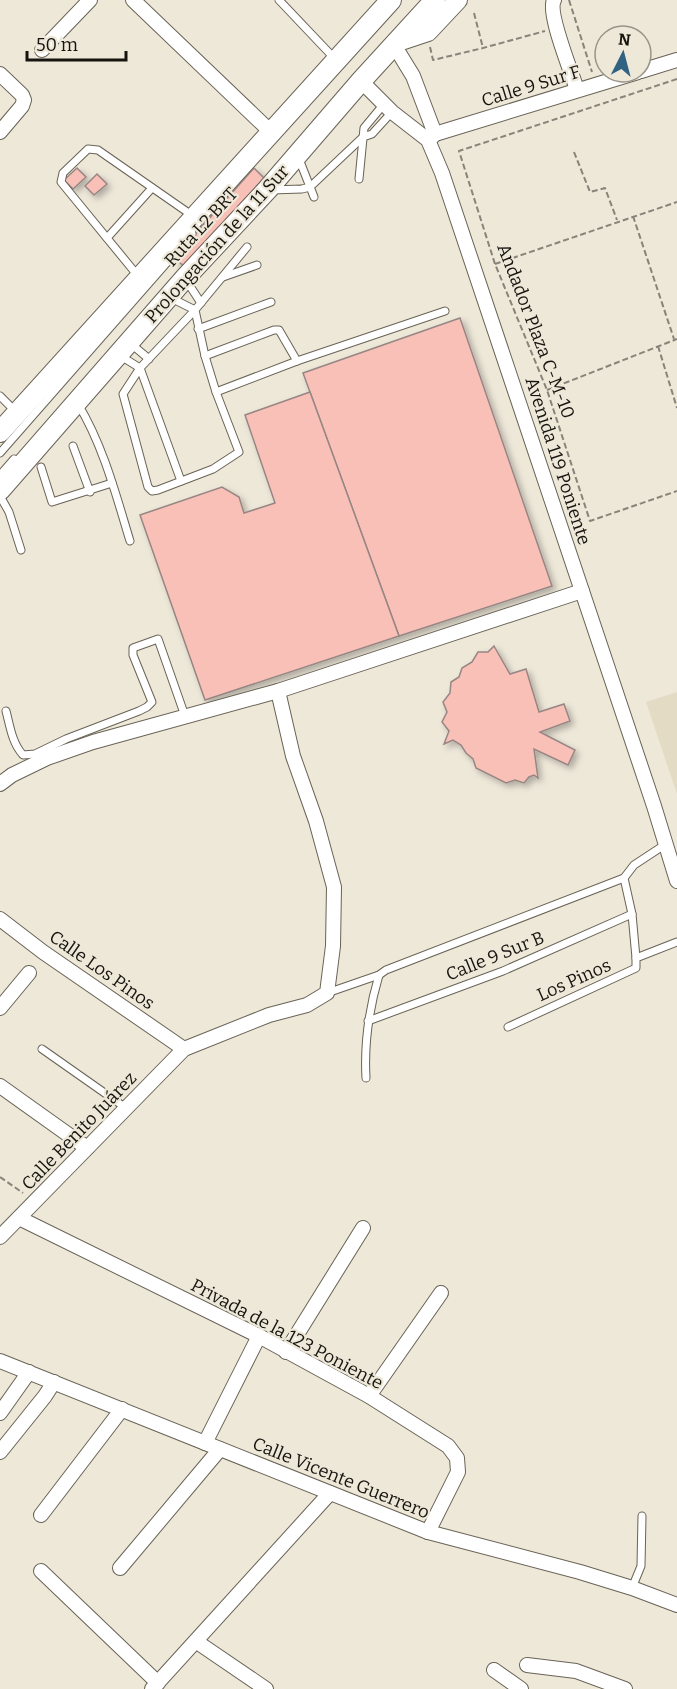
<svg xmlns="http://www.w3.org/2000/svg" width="677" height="1689" viewBox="0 0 677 1689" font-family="Bitter,serif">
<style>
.built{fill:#e4dbc5}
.building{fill:#f8c0b7;stroke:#978683;stroke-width:1.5;filter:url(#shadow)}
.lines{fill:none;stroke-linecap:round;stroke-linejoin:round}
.service-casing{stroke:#696356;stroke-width:9}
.minor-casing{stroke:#696356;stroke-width:16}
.tertiary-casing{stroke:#696356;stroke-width:20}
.secondary-casing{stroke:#696356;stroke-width:22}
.path{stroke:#888479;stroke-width:2;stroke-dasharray:6 3;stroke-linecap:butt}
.service{stroke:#fff;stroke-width:7}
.minor{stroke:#fff;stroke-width:14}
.tertiary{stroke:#fff;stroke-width:18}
.secondary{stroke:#fff;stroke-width:20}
.labels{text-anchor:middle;stroke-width:4.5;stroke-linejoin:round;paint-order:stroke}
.street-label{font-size:18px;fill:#16140f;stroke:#eee8d9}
</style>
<defs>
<filter id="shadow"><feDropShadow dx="3.5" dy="3.5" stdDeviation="3" flood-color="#0004"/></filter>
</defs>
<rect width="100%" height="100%" fill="#eee8d9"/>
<path class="built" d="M677 692V794L646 702Z"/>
<g class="building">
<path d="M77 168 86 177 73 189 64 180Z"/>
<path d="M254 168 264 178 185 267 174 258Z"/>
<path d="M97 174 107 184 94 195 85 186Z"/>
<path d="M460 318 552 586 399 636 303 373Z"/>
<path d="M310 392 399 636 205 700 140 515 222 487 239 497 244 513 275 503 245 415Z"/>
<path d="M494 646 510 674 526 669 539 712 564 704 570 721 540 732 575 750 568 765 534 749 538 778 534 775 529 777 524 783 515 780 506 783 476 768 473 759 466 753 461 745 453 740 444 744 449 731 442 722 447 712 443 702 450 693 451 682 459 677 462 668 472 662 478 652H488Z"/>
</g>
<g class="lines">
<defs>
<g id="service">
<path d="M279 0 335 59"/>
<path d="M299 159 314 197"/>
<path d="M359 179 364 128 384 104"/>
<path d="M271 190 302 189 310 187 363 137 372 134 392 112"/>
<path d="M107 238 152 188"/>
<path d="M138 276 61 182 63 173 88 149 98 150 193 216"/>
<path d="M223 277 257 265"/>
<path d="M186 280 201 303"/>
<path d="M171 298 195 310 140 368 123 394 148 487 152 491 158 490 213 469 239 452 216 392 205 356 195 310 247 247"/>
<path d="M198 329 271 302"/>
<path d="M130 343 149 359"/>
<path d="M119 355 140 368 181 481"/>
<path d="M205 356 274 330H279L297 361"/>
<path d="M216 392 297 361 445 311"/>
<path d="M0 396 15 411"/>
<path d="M78 404C103 445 116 495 130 541"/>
<path d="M73 446 90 492"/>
<path d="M0 453 192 234"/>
<path d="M41 467 52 502 112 483"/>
<path d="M0 475 14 459"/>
<path d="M0 496 9 512 21 550"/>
<path d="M6 711C10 726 12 743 23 755L35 754 66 739 139 711 147 707 152 702 133 655V648L158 639 185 716"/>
<path d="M636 958 632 914 624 878 634 865 666 844"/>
<path d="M327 993 379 975 386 970 624 878"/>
<path d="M368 1021 503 971 632 914"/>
<path d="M508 1027 636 968V958L677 942"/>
<path d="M42 1049 126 1108"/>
<path d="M366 1078C364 1043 369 1009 379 975"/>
<path d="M632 1588 641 1566 642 1516"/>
</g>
<g id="minor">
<path d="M133 0 272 133"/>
<path d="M554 0C547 13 572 73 577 90"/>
<path d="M394 45 413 76 435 134 430 139"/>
<path d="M42 50 90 0"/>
<path d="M641 71 677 60"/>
<path d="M0 74 22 95 24 100 22 106 0 132"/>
<path d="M361 81 392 112 428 140 442 173 654 806 677 881"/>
<path d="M435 134 638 72"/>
<path d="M0 784 12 775 47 758 93 742 278 691 582 591"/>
<path d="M0 919 43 952 184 1049"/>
<path d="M0 1008 29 973"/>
<path d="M0 1086 87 1148"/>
<path d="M19 1218 259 1336 369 1396 448 1446 457 1458 458 1472 428 1532"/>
<path d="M0 1237 184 1049 269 1015 307 1005 327 993 333 946 334 887 316 821 293 756 278 691"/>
<path d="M286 1352 363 1228"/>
<path d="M0 1361 428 1532 580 1572 632 1588 677 1605"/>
<path d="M369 1396 441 1293"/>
<path d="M0 1413 29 1372"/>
<path d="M205 1443 259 1336"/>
<path d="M0 1452 45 1396 54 1382"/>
<path d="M41 1515 122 1409"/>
<path d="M120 1568 220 1449"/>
<path d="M41 1571 158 1683"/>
<path d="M197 1642 266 1689"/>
<path d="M527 1665 576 1671 625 1689"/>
<path d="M494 1670 521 1689"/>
<path d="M152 1689 330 1493"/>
</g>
<path id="tertiary" d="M398 42 428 32 458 0"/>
<g id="secondary">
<path d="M0 432 391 0"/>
<path d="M0 490 185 278 267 190 361 81 435 0"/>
</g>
</defs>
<use href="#service" class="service-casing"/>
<use href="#minor" class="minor-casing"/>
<use href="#tertiary" class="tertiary-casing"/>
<use href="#secondary" class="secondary-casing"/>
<g class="path">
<path d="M569 0 592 72"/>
<path d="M474 13 483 48"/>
<path d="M430 47 433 60 483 48 545 31"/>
<path d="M677 79 459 151 495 264 547 390 590 521 677 491"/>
<path d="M574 152 590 192 605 188 617 220"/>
<path d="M633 216 674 339"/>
<path d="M495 264 677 202"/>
<path d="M658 346 677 408"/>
<path d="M547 390 677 339"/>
<path d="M0 1177 23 1193"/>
</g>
<use href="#service" class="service"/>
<use href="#minor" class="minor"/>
<use href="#tertiary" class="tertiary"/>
<use href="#secondary" class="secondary"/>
</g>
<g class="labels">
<g class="street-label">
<text transform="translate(531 86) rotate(-17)" y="6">Calle 9 Sur F</text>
<text transform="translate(201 227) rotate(-48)" y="6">Ruta L2 BRT</text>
<text transform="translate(217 244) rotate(-48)" y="6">Prolongación de la 11 Sur</text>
<text transform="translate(536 331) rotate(69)" y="6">Andador Plaza C-M-10</text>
<text transform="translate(558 461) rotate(72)" y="6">Avenida 119 Poniente</text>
<text transform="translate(495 956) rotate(-22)" y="6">Calle 9 Sur B</text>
<text transform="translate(102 970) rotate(35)" y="6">Calle Los Pinos</text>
<text transform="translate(574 980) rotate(-24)" y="6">Los Pinos</text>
<text transform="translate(79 1131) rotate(-46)" y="6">Calle Benito Juárez</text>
<text transform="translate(287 1334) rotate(28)" y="6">Privada de la 123 Poniente</text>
<text transform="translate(341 1478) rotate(22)" y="6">Calle Vicente Guerrero</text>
</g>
</g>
<g transform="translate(623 54) rotate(6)"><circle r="28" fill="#eee8d9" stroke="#989388" stroke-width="1.5"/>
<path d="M0-4.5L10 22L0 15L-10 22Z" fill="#326281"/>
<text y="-9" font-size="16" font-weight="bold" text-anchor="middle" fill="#16140f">N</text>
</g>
<path d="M27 51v9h99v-9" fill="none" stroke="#16140f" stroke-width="3"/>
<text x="36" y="51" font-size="18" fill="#16140f" stroke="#eee8d9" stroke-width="4.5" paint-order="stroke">50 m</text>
</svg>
